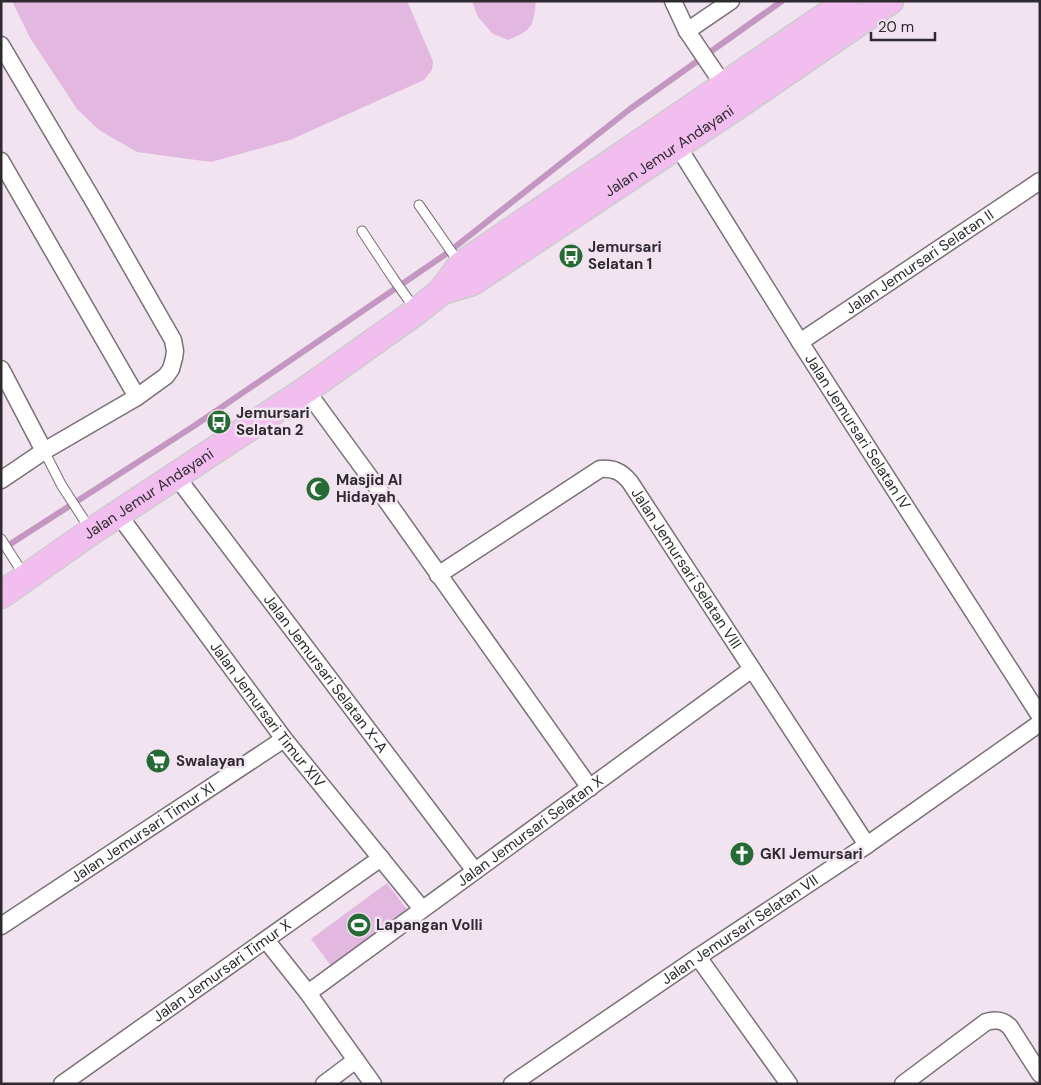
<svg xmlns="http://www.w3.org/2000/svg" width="1041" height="1085" viewBox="0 0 1041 1085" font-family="'DM Sans',sans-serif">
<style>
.green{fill:#e2b7e0}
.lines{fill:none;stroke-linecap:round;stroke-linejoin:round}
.stream{stroke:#c397c1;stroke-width:6}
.service-casing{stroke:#7b6f7a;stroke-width:11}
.minor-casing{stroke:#7b6f7a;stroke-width:19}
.primary-casing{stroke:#cdcccd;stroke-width:29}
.service{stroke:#fff;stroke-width:9}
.minor{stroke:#fff;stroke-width:16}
.primary{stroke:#f2bef0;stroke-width:26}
.labels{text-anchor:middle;stroke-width:5;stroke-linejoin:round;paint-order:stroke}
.street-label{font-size:15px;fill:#2f2a2f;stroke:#f1e4f0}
.poi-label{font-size:15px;font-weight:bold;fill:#2f2a2f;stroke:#f1e4f0;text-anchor:start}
</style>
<rect width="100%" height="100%" fill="#f1e4f0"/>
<g class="green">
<path d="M12 1H407L433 61 432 70 424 80 290 140 211 162 137 152 99 130 77 109 30 38Z"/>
<path d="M472 1H536C533 28 533 29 508 40L493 34 478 17Z"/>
<path d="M387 883 408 911 332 967 311 939Z"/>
</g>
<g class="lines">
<path class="stream" d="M1 550 194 426 446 254 630 109 782 1"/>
<defs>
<g id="service">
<path d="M419 205 460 264"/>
<path d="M362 231 393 278 415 309"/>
<path d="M44 451 62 486 90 529"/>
<path d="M1 539 24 575"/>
</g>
<g id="minor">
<path d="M673 1 687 31 729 93"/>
<path d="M687 31 731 1"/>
<path d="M1 45 94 202 173 340 175 351 174 358 171 369 166 376 137 397 44 451 1 480"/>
<path id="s1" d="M677 145 800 342 1040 716"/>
<path d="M1 161 137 397"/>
<path id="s2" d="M800 342 1040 181"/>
<path d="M1 369 44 451"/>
<path d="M306 390 374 483 590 788"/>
<path id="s3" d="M176 476 475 871"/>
<path id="s4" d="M118 514 284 739 422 909"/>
<path id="s5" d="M438 575 600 469C613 468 621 471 630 482L867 845"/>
<path id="s6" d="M1 926 284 739"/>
<path d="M266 940 308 993 373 1084"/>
<path d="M698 957 789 1084"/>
<path id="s7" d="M308 993 752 669"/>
<path id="s8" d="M62 1084 381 858"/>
<path d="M324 1084 356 1060"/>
<path id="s9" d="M512 1084 698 957 867 845 1040 723"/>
<path d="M903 1084 986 1022C996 1019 1003 1020 1010 1027L1040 1074"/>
</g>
<g id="primary">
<path id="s10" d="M442 291 472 282 737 106 890 1"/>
<path id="s11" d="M1 595 92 531 306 390 417 311 442 291 461 265 848 1"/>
</g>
</defs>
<use href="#service" class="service-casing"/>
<use href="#minor" class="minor-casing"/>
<use href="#primary" class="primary-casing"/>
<use href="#service" class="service"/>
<use href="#minor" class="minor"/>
<use href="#primary" class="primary"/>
</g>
<defs>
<symbol id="bus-disc" viewBox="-11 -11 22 22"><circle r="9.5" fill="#266a35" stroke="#f1e4f0"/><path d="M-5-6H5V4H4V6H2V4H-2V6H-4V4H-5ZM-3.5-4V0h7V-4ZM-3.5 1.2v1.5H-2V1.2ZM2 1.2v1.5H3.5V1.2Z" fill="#fff"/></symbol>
<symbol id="mosque-disc" viewBox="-11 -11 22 22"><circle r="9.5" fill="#266a35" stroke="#f1e4f0"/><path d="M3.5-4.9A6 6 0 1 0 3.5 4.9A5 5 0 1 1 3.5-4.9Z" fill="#fff"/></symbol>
<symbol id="supermarket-disc" viewBox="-11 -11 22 22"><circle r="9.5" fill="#266a35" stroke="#f1e4f0"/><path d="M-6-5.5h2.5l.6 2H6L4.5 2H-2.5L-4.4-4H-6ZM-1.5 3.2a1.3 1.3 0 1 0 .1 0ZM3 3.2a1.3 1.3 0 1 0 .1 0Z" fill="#fff"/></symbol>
<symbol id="church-disc" viewBox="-11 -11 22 22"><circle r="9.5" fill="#266a35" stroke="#f1e4f0"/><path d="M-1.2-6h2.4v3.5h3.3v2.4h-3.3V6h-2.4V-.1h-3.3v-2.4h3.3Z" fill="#fff"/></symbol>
<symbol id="stadium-disc" viewBox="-11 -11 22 22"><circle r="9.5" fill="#266a35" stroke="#f1e4f0"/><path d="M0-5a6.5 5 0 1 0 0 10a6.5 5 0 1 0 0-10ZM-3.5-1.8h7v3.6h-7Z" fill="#fff"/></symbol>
</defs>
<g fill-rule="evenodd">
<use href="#bus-disc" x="557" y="242" width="28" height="28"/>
<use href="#bus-disc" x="205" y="408" width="28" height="28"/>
<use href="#mosque-disc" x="304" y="475" width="28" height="28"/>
<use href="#supermarket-disc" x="144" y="747" width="28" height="28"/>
<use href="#church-disc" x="728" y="840" width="28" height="28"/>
<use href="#stadium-disc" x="345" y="911" width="28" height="28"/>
</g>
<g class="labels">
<g class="street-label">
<text dy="5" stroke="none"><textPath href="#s10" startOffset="268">Jalan Jemur Andayani</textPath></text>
<text dy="5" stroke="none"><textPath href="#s2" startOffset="144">Jalan Jemursari Selatan II</textPath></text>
<text dy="5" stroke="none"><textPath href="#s1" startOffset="339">Jalan Jemursari Selatan IV</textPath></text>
<text dy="5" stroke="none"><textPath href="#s11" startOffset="179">Jalan Jemur Andayani</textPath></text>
<text dy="5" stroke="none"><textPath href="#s5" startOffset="331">Jalan Jemursari Selatan VIII</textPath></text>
<text dy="5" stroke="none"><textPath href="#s3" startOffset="248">Jalan Jemursari Selatan X-A</textPath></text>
<text dy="5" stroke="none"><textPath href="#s4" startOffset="250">Jalan Jemursari Timur XIV</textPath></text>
<text dy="5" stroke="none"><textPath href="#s7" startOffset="275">Jalan Jemursari Selatan X</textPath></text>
<text dy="5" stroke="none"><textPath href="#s6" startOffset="170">Jalan Jemursari Timur XI</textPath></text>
<text dy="5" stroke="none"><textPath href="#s9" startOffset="275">Jalan Jemursari Selatan VII</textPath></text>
<text dy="5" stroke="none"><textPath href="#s8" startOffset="196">Jalan Jemursari Timur X</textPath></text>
</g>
<g class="poi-label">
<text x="588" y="252">Jemursari<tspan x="588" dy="17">Selatan 1</tspan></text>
<text x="236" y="418">Jemursari<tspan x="236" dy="17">Selatan 2</tspan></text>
<text x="336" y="485">Masjid Al<tspan x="336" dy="17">Hidayah</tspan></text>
<text x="176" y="766">Swalayan</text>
<text x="760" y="859">GKI Jemursari</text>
<text x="376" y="930">Lapangan Volli</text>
</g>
</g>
<rect width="1041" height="1085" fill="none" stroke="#2f2a2f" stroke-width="5"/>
<path d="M871 32v8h64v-8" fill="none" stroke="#2f2a2f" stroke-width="2.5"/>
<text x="878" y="32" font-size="15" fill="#2f2a2f" stroke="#f1e4f0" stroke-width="4" paint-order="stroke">20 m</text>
</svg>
